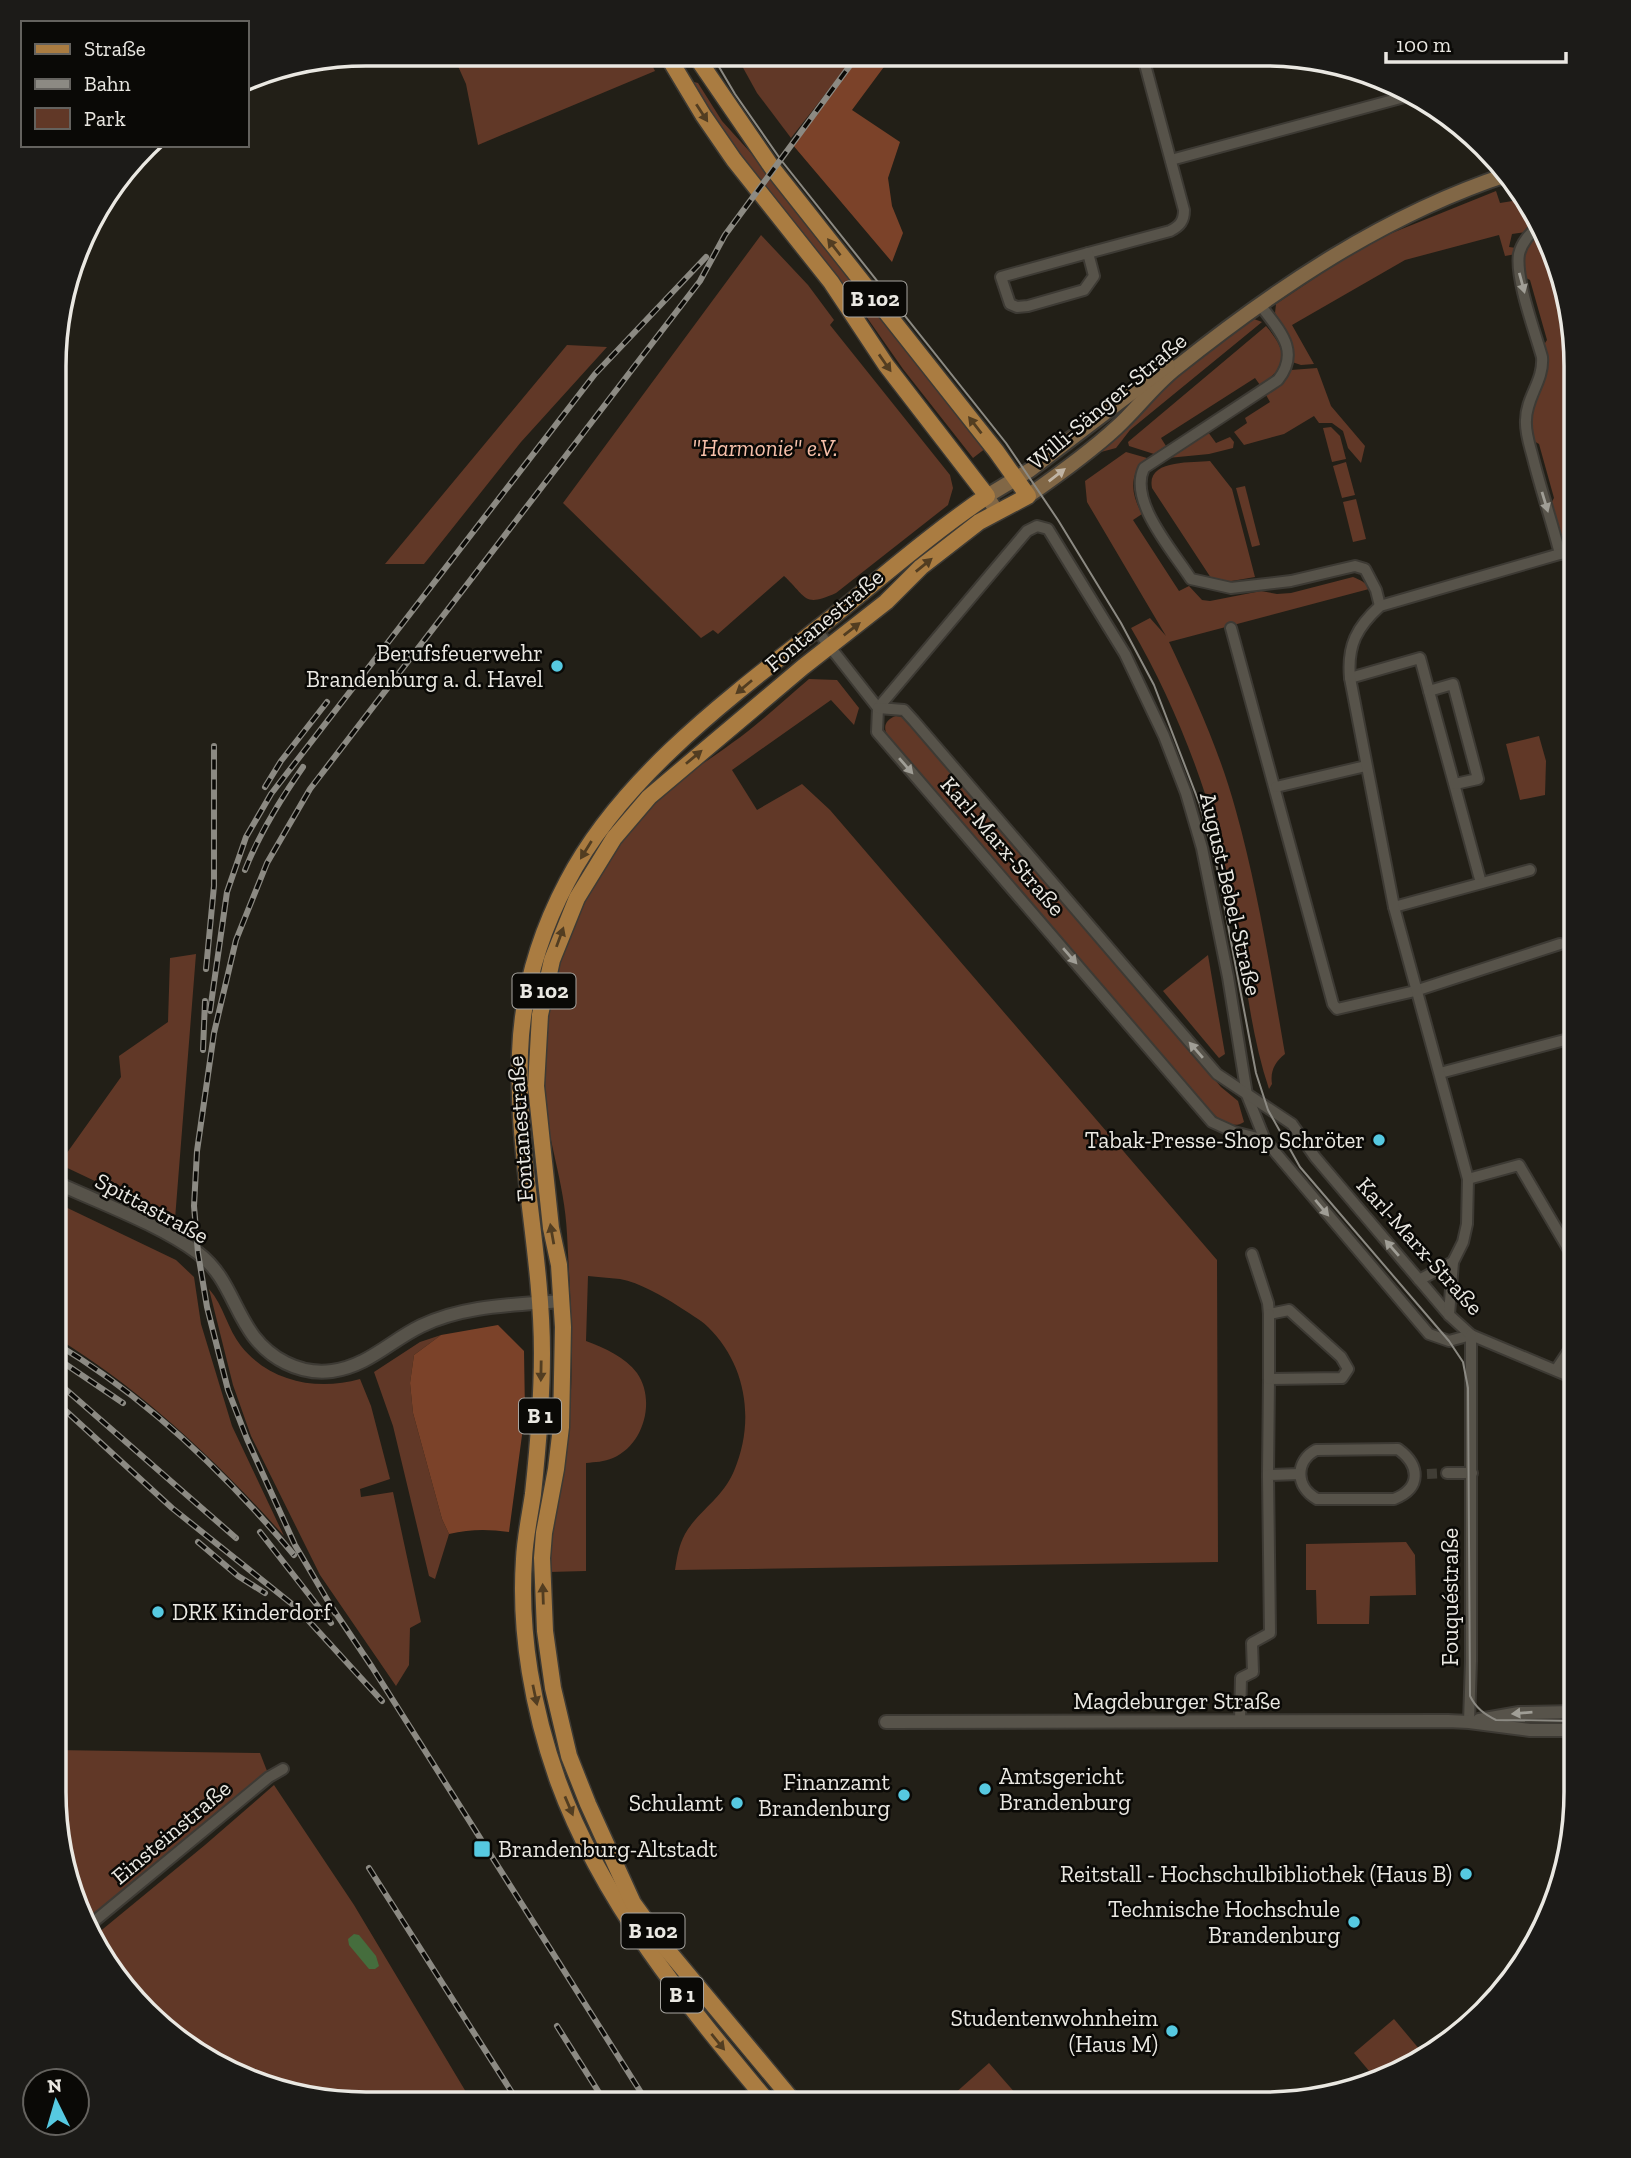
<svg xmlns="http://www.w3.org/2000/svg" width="1631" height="2158" viewBox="0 0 1631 2158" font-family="'Zilla Slab',serif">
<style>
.green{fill:#613827}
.forest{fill:#7b4229}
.water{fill:#456d3d}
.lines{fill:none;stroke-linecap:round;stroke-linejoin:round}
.minor-tunnel{stroke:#403d35;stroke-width:10;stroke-dasharray:10 5;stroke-linecap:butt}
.minor-casing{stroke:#3d3a34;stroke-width:14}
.tertiary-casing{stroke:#3d3a34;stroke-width:16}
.secondary-casing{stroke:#3d3a34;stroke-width:18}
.primary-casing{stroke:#3d3a34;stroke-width:19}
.minor{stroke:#57534a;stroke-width:10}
.tertiary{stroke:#57534a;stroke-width:12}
.secondary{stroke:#816746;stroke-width:14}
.primary{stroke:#aa7c41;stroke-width:16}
.tram{stroke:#8c8a83;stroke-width:2}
.rail-casing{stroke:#8c8a83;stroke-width:6}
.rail{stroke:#0a0906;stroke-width:3.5;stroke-dasharray:10;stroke-linecap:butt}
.oneway{fill:#523d21}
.oneway2{fill:#a09e96}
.oneway3{fill:#c0b4a4}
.poi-dot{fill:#56c9e1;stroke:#0a0906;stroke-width:2.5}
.labels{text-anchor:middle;stroke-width:5;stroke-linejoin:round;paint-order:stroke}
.shield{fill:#0a0906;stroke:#a7a5a0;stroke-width:2}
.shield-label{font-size:21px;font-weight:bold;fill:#eae8e2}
.street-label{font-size:23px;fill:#eae8e2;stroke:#0a0906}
.park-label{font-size:23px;font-style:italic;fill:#f7c0aa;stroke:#0a0906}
.poi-label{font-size:23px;fill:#eae8e2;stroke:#0a0906;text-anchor:end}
.rim{fill:none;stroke:#eae8e2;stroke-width:3.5}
</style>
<rect width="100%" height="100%" fill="#221f17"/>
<g class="green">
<path d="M453 55H647L655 71 478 145 466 84Z"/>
<path d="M736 55 855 56 791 138 757 93Z"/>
<path d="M694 82 698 83 722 121 768 172 760 183 717 125 692 85Z"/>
<path d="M771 176 986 448 973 458 903 369 854 299 763 186Z"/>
<path d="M1496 191 1500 203 1525 199 1536 221 1526 232 1512 234 1509 247 1516 248V254L1505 256 1499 235 1405 260 1292 325 1314 364 1301 365 1292 362C1295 342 1285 330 1275 313L1276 304 1346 257 1382 237Z"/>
<path d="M1539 231 1569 343C1564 350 1564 357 1567 366L1577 372V532L1560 537 1550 505 1554 498 1539 444 1532 440 1529 415 1546 374 1547 364 1543 346 1547 340 1530 280 1524 277C1519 256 1526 246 1539 231Z"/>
<path d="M761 235 808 285 834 320 830 325 950 475 953 488 948 505 836 593C803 608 807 597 784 576L718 634 713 630 701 638 563 503Z"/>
<path d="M1254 319 1262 322 1130 430 1116 448 1101 452 1136 410 1177 375Z"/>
<path d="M1266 326C1288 352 1289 366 1260 385L1255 378 1161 438 1166 446 1154 454 1129 446 1128 442Z"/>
<path d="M567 345 607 347 521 442 424 564H385Z"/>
<path d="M1317 368 1331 406 1365 446 1361 463 1348 448 1343 431 1332 423H1319L1314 416 1284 434 1244 445 1234 432 1247 423 1245 418 1270 402 1266 395 1285 381 1291 370Z"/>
<path d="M1331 427 1340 436 1346 459 1332 462 1323 428Z"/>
<path d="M1208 432 1216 443 1230 437 1234 442 1233 448 1209 454 1168 458Z"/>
<path d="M1126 452 1147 458C1128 475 1131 494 1142 514L1133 520 1179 591 1189 586 1202 600 1210 601 1261 591 1277 594 1291 593 1353 577C1360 580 1366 582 1369 589L1169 642C1195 697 1220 752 1236 811 1258 890 1271 973 1285 1054 1275 1062 1270 1071 1272 1084L1269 1089C1249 1029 1244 963 1233 901 1214 805 1180 712 1131 628L1150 618 1166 636 1087 502 1085 481Z"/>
<path d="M1210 461 1232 489 1255 577 1226 582 1211 578 1152 488C1146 459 1192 463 1210 461Z"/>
<path d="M1346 462 1355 495 1342 498 1333 466Z"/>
<path d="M1245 486 1260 545 1252 547 1236 488Z"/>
<path d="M1356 499 1366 539 1353 542 1343 502Z"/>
<path d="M809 679 837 680 859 708 854 725 831 700 732 770 757 810 802 784 830 810 1217 1260 1218 1562 675 1570C677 1557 679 1545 685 1534 698 1511 722 1499 734 1471 755 1422 747 1365 708 1327 700 1319 688 1313 678 1306 661 1295 640 1283 620 1279 609 1278 598 1277 588 1276L586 1341C605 1348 625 1357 637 1373 656 1400 644 1445 613 1458 604 1462 595 1462 586 1463V1571L549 1572C552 1517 566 1464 570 1409 574 1351 570 1292 567 1234 565 1182 545 1134 543 1083 538 981 589 856 667 789 688 772 711 759 732 743 759 724 784 700 809 679Z"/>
<path d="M896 716 902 717 908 722 1221 1087 1238 1101 1244 1122C1229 1132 1212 1113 1202 1103L888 736C882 727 886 719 896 716Z"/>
<path d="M1539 736 1546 761 1545 795 1520 800 1506 744Z"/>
<path d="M196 954 175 1219 59 1164 121 1077 119 1056 168 1022 170 958Z"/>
<path d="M1208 955 1225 1054 1219 1058 1163 991Z"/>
<path d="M55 1202 176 1260 194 1277 201 1324 232 1426 284 1536C217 1461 141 1389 55 1337Z"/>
<path d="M209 1289C224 1306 227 1328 241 1346 270 1382 317 1391 360 1379L371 1406 390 1479 360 1489 361 1497 393 1492 421 1622 410 1628 409 1665 396 1686 320 1575 251 1436 233 1385Z"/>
<path d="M441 1335 414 1355 410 1383 413 1413 442 1519 449 1534 435 1579 429 1576 393 1426 374 1372 420 1342Z"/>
<path d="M1406 1542 1415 1555 1416 1595 1370 1596 1369 1624H1317L1316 1590H1306V1544Z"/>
<path d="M54 1750 260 1753 267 1771 85 1922 54 1792Z"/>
<path d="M274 1785 354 1905 472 2102 326 2101 193 2051 132 1998 92 1938 205 1845Z"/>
<path d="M1394 2019 1425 2056 1403 2071 1375 2078 1354 2053Z"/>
<path d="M989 2063 1024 2103H944Z"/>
</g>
<g class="forest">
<path d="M857 56H892L852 110 900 142 888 178 892 206 903 233 892 262 792 144Z"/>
<path d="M498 1325 524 1351 525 1413 509 1532C488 1529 470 1529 449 1534L442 1519 413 1413 410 1383 414 1355 441 1335Z"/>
</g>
<path class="water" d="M354 1934 359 1935 376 1956 379 1966 375 1969H369L349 1945 348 1939Z"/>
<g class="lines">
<path class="minor-tunnel" d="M1427 1474 1447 1473"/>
<defs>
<g id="minor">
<path d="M1171 160 1408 96"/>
<path d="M1541 223C1532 232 1522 241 1519 254 1515 278 1535 332 1542 357 1544 381 1526 397 1526 420 1525 433 1530 446 1533 458 1541 490 1552 522 1560 554"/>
<path d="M1088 253 1170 231C1180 226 1184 221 1184 210L1143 57"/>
<path d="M1088 253 1094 276 1084 290 1028 306 1017 307 1010 304 1001 277Z"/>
<path d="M1261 306C1279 330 1301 351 1278 380L1144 468C1128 501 1173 551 1191 579L1231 588 1291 581 1355 566 1365 569 1376 590 1380 606"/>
<path d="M1231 628 1333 1004 1337 1009 1415 991 1560 944"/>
<path d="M816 629 878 708 877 732 1212 1122 1234 1132 1265 1140"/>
<path d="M1350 678 1420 658 1481 883"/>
<path d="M1429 691 1453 684 1478 779 1455 784"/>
<path d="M878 708 1027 531 1037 526 1048 529 1125 654 1164 736 1186 793 1202 848 1228 977 1247 1095 1265 1140 1429 1334 1449 1341 1471 1335"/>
<path d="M878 708 904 710 914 721 1217 1074 1292 1124 1315 1157 1449 1315 1471 1335 1576 1379"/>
<path d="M1276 787 1366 766"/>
<path d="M1394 907 1530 870"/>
<path d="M1440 1073 1576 1037"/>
<path d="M1468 1179 1519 1165 1576 1262"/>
<path d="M1252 1254 1268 1303 1269 1314 1289 1310 1341 1357 1348 1369 1342 1378 1269 1379 1268 1475"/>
<path d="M1419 1280 1453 1262"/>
<path d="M1269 1314V1379"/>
<path d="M1449 1315 1453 1262 1463 1242 1467 1224 1468 1179 1394 907 1350 678C1347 645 1357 627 1380 606L1577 549"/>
<path d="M1556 1370 1576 1340"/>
<path d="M1398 1449C1420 1465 1422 1488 1394 1499H1317C1295 1487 1295 1461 1316 1450Z"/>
<path d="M1447 1473H1472"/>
<path d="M1240 1721 1241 1678 1253 1672 1252 1643 1270 1633 1268 1475 1300 1474"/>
<path d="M1469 1722 1471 1661V1335"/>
<path d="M86 1928 269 1777 283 1769"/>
</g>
<g id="tertiary">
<path d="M55 1182C100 1203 159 1224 198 1253 239 1284 234 1337 286 1363 300 1370 316 1373 332 1371 368 1366 390 1341 421 1326 464 1305 515 1305 562 1301"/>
<path d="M1479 1720 1519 1713 1576 1712"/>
<path d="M886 1722 1448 1721 1469 1722 1530 1730H1576"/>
</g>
<g id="secondary">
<path d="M1028 496C1058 475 1089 453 1116 428 1137 409 1153 386 1176 368 1276 288 1386 214 1509 174"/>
<path d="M997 512 987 496 1030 470 1168 365"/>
</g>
<g id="primary">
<path d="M667 55 703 115 734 160 831 282 886 365 987 496C932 533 882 577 831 618 737 692 623 774 567 882 539 935 522 993 520 1053 516 1153 542 1253 542 1353 542 1400 538 1447 533 1494 530 1515 525 1537 524 1559 519 1633 533 1711 558 1781 602 1902 687 2005 768 2102"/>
<path d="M695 55 773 169 996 451 1028 496 979 522 921 567 886 602 803 667 649 797 614 838 577 898 552 960 540 1015 536 1086 551 1228 559 1265 563 1327 561 1427 556 1469 544 1533 542 1558 545 1631 553 1688 569 1756 588 1804 633 1903 665 1947 794 2102"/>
</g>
</defs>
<use href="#minor" class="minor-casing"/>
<use href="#tertiary" class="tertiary-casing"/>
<use href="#secondary" class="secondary-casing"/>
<use href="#primary" class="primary-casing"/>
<use href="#minor" class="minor"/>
<use href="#tertiary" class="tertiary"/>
<use href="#secondary" class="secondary"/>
<use href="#primary" class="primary"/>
<path class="tram" d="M712 55 735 94 781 160 1006 443 1058 520 1121 623 1154 685 1200 805 1217 868 1256 1073 1268 1110 1300 1167 1449 1341 1463 1362 1468 1388 1470 1696C1476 1708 1484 1714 1496 1720L1576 1721"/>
<defs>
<g id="rail">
<path d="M265 787 281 761 327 702"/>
<path d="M245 870C260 832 280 800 303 767"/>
<path d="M206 969 214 886V746"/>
<path d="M210 1011 227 892 246 837 271 794 595 374 706 257"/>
<path d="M203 1050 205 1001"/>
<path d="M55 1343C146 1397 226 1474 294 1555"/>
<path d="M55 1357 123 1403"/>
<path d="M55 1380 236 1538"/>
<path d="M55 1401 172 1508 297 1608 382 1701"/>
<path d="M260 1532 331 1623"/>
<path d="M198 1542 238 1576 265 1593"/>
<path d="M331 1606 372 1667 647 2102"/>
<path d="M335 1613 295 1545 247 1439 228 1390 207 1307 198 1253 194 1206 197 1151 214 1033 236 940 267 863 310 789 700 281 725 235 857 56"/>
<path d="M369 1868 518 2102"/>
<path d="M557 2026 605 2102"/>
</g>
</defs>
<use href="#rail" class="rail-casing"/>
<use href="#rail" class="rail"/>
</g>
<defs><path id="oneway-solid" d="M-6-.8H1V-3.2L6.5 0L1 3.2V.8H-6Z" transform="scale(1.75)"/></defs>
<g class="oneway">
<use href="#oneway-solid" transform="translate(702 113) rotate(57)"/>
<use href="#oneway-solid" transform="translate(834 247) rotate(-128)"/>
<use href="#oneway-solid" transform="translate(885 363) rotate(55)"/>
<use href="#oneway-solid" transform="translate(975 425) rotate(-128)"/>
<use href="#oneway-solid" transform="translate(924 565) rotate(-39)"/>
<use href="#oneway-solid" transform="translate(852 629) rotate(-38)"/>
<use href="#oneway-solid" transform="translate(744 687) rotate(140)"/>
<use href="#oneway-solid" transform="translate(694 757) rotate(-40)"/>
<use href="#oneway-solid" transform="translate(586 850) rotate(122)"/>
<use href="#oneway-solid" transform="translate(560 937) rotate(-70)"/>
<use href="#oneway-solid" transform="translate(552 1234) rotate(-100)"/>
<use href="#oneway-solid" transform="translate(541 1371) rotate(91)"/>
<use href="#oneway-solid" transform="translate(543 1594) rotate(-92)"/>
<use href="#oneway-solid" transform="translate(535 1695) rotate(78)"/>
<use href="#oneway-solid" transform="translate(569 1806) rotate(67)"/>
<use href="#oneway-solid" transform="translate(718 2042) rotate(51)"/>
</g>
<g class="oneway2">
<use href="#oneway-solid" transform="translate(1522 283) rotate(75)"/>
<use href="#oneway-solid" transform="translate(1545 502) rotate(73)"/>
<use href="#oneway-solid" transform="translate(906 766) rotate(49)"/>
<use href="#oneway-solid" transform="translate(1070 956) rotate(49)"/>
<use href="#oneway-solid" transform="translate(1196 1050) rotate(-131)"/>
<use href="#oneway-solid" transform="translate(1322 1208) rotate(50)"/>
<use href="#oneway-solid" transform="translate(1392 1248) rotate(-131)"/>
<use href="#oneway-solid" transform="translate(1522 1713) rotate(175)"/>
</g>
<use class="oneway3" href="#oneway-solid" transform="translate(1057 475) rotate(-38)"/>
<g class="poi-dot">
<circle cx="557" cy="666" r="7"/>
<circle cx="1379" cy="1140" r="7"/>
<circle cx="158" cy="1612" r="7"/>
<circle cx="985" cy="1789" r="7"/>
<circle cx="904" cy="1795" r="7"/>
<circle cx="737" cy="1803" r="7"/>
<rect x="473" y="1840" width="18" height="18" rx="3.5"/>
<circle cx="1466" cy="1874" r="7"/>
<circle cx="1354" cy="1922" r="7"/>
<circle cx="1172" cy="2031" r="7"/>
</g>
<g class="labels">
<g class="shield">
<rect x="843.5" y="281.5" width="63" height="35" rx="5"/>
<rect x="512.5" y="973.5" width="63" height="35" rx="5"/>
<rect x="519" y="1398.5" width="42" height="35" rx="5"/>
<rect x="621.5" y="1913.5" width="63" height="35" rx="5"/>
<rect x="661" y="1977.5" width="42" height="35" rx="5"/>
</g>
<g class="shield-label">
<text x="875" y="306">B 102</text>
<text x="544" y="998">B 102</text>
<text x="540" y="1423">B 1</text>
<text x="653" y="1938">B 102</text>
<text x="682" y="2002">B 1</text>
</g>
<g class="street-label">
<text transform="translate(1107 401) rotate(-40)" y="8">Willi-Sänger-Straße</text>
<text transform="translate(824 620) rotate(-40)" y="8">Fontanestraße</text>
<text transform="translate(1003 846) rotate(49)" y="8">Karl-Marx-Straße</text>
<text transform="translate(1231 894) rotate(77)" y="8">August-Bebel-Straße</text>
<text transform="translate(520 1129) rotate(-94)" y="8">Fontanestraße</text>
<text transform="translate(152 1208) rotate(28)" y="8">Spittastraße</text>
<text transform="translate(1420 1246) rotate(48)" y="8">Karl-Marx-Straße</text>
<text transform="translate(1450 1597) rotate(-90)" y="8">Fouquéstraße</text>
<text x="1177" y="1709">Magdeburger Straße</text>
<text transform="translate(171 1832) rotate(-40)" y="8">Einsteinstraße</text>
</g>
<g class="park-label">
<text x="765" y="456">"Harmonie" e.V.</text>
</g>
<g class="poi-label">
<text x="543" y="661">Berufsfeuerwehr<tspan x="543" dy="26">Brandenburg a. d. Havel</tspan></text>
<text x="1365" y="1148">Tabak-Presse-Shop Schröter</text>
<text x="172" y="1620" text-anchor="start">DRK Kinderdorf</text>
<text x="999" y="1784" text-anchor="start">Amtsgericht<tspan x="999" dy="26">Brandenburg</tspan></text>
<text x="890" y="1790">Finanzamt<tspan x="890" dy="26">Brandenburg</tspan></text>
<text x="723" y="1811">Schulamt</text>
<text x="498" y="1857" text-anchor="start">Brandenburg-Altstadt</text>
<text x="1452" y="1882">Reitstall - Hochschulbibliothek (Haus B)</text>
<text x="1340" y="1917">Technische Hochschule<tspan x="1340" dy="26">Brandenburg</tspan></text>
<text x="1158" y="2026">Studentenwohnheim<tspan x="1158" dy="26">(Haus M)</tspan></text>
</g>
</g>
<path d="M0 0H1631V2158H0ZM366 66H1264A300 300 0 0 1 1564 366V1792A300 300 0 0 1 1264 2092H366A300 300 0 0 1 66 1792V366A300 300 0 0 1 366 66Z" fill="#1c1b18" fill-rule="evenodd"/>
<path class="rim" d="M366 66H1264A300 300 0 0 1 1564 366V1792A300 300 0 0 1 1264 2092H366A300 300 0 0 1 66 1792V366A300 300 0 0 1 366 66Z"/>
<rect x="21" y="21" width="228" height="126" fill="#0a0906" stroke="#64625e" stroke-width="2"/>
<rect x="35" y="44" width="35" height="10" fill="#aa7c41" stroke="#64625e" stroke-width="2"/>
<text x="84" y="56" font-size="21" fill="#eae8e2">Straße</text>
<rect x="35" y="79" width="35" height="10" fill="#8c8a83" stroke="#64625e" stroke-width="2"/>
<text x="84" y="91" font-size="21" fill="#eae8e2">Bahn</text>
<rect x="35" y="108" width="35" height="21" fill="#613827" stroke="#64625e" stroke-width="2"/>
<text x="84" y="126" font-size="21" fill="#eae8e2">Park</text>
<g transform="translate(56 2102) rotate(355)"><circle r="33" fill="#0a0906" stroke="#64625e" stroke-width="2"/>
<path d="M0-5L12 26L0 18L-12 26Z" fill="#56c9e1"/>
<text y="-10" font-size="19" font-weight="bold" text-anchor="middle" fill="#eae8e2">N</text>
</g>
<path d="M1386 52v10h180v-10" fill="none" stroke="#eae8e2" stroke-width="3.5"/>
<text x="1396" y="52" font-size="21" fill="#eae8e2" stroke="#0a0906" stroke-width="5" paint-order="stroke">100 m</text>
</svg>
